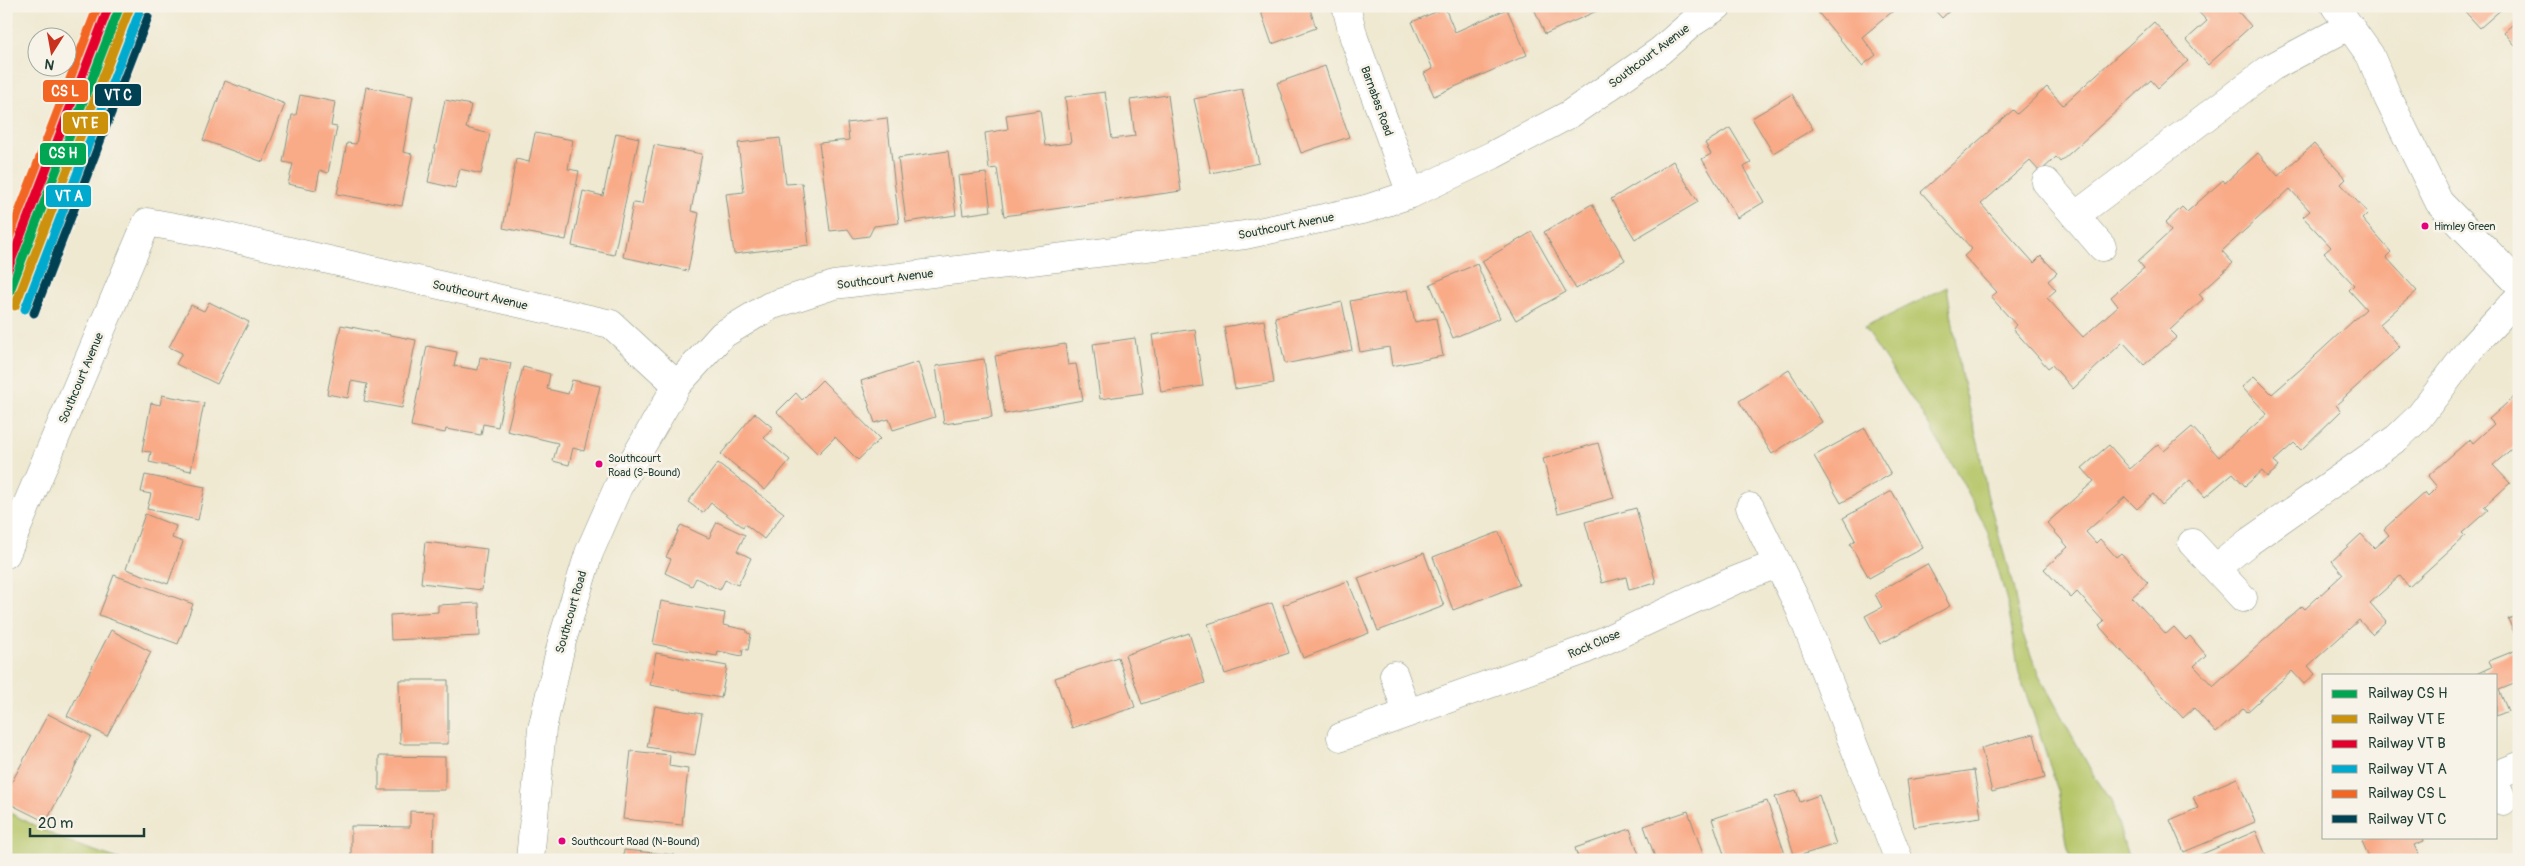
<svg xmlns="http://www.w3.org/2000/svg" width="2525" height="866" viewBox="0 0 2525 866" font-family="Pangolin,sans-serif">
<style>
.green{fill:#b6c669;stroke:#6a824e}
.building{fill:#f9ab88}
.lines{fill:none;stroke-linecap:round;stroke-linejoin:round}
.street-casing{stroke:#879383;stroke-width:29}
.secondary-casing{stroke:#879383;stroke-width:29}
.street{stroke:#fff;stroke-width:28}
.secondary{stroke:#fff;stroke-width:28}
.rail-1-casing{stroke:#f7f3e8;stroke-width:12}
.rail-2-casing{stroke:#f7f3e8;stroke-width:12}
.rail-3-casing{stroke:#f7f3e8;stroke-width:12}
.rail-4-casing{stroke:#f7f3e8;stroke-width:12}
.rail-5-casing{stroke:#f7f3e8;stroke-width:12}
.rail-6-casing{stroke:#f7f3e8;stroke-width:12}
.rail-1{stroke:#00a651;stroke-width:9}
.rail-2{stroke:#cc910a;stroke-width:9}
.rail-3{stroke:#e4002b;stroke-width:9}
.rail-4{stroke:#00a9ce;stroke-width:9}
.rail-5{stroke:#f26522;stroke-width:9}
.rail-6{stroke:#004153;stroke-width:9}
.bus-dot{fill:#e5007d;stroke:#f7f3e8;stroke-width:2}
.labels{text-anchor:middle;stroke-width:5;stroke-linejoin:round;paint-order:stroke}
.bus-label{font-size:11px;fill:#1f3d34;stroke:#f7f3e8;text-anchor:start}
.street-label{font-size:12px;fill:#1f3d34;stroke:#f7f3e8}
.line-badge{stroke:#f7f3e8;stroke-width:2}
.badge-label{font-size:14px;text-anchor:middle;font-weight:bold;fill:#fff}
</style>
<rect width="100%" height="100%" fill="#f7f3e8"/>
<filter id="ink" filterUnits="userSpaceOnUse"><feTurbulence type="fractalNoise" baseFrequency=".02" numOctaves="2"/><feDisplacementMap in="SourceGraphic" scale="10" xChannelSelector="R" yChannelSelector="G"/><feConvolveMatrix kernelMatrix="1 2 1 2 8 2 1 2 1" color-interpolation-filters="sRGB"/></filter>
<filter id="wash" filterUnits="userSpaceOnUse"><feTurbulence type="fractalNoise" baseFrequency=".0096" numOctaves="4" result="noise"/><feDisplacementMap in="SourceGraphic" scale="20" xChannelSelector="R" yChannelSelector="G"/><feGaussianBlur stdDeviation="1.12" result="paint"/><feColorMatrix in="noise" values="0 0 0 0 0 0 0 0 0 0 0 0 0 0 0 0 0 1.4 0 .05"/><feComposite in="paint" operator="in"/></filter>
<g filter="url(#wash)">
<rect width="100%" height="100%" fill="#efe9d2"/>
<g class="green">
<path d="M1947 287 1961 374 1979 447 1987 494 2013 586 2022 633 2039 675 2093 774 2111 800 2129 860H2073L2068 848 2058 791 2035 719 2019 674 2008 605 1987 530 1959 476 1922 414 1864 328Z"/>
<path d="M6 811 65 841 121 860H6Z"/>
</g>
<g id="blocks">
<g class="building">
<path d="M1259 6H1309L1316 28 1272 44Z"/>
<path d="M1533 6H1608L1545 34Z"/>
<path d="M1823 6H1899L1862 37 1876 55 1862 66 1817 11Z"/>
<path d="M1931 6H1955L1942 18Z"/>
<path d="M2193 6H2233L2251 26 2208 65 2186 40 2207 21Z"/>
<path d="M2460 6H2505L2480 28Z"/>
<path d="M1445 8 1455 32 1507 9 1527 55 1434 96 1424 73 1433 69 1412 22Z"/>
<path d="M2519 19V50L2504 32Z"/>
<path d="M2154 22 2188 61 2158 88 2151 80 2060 162 2056 157 2040 172 2030 161 1981 204 2034 263 2041 256 2057 273 2048 281 2056 290 2047 298 2083 337 2118 306 2111 297 2144 268 2138 261 2171 231 2165 223 2182 207 2187 212 2223 180 2225 183 2258 153 2278 176 2314 144 2346 179 2341 184 2368 213 2362 219 2391 252 2386 257 2417 291 2380 324 2400 347 2336 405 2341 411 2301 450 2294 443 2274 461 2279 467 2267 477 2262 471 2245 486 2233 473 2205 497 2190 480 2162 505 2153 494 2137 509 2125 497 2086 532 2096 543 2100 539 2116 557 2121 553 2148 583 2132 597 2166 634 2174 627 2186 640 2190 636 2206 655 2194 666 2213 686 2302 606 2305 609 2343 574 2332 561 2361 534 2374 548 2389 535 2384 529 2425 492 2428 496 2437 487 2428 476 2470 439 2473 443 2494 424 2489 419 2517 394 2519 395V450L2515 446 2493 465 2510 483 2484 507 2488 510 2462 533 2465 536 2409 587 2400 576 2370 603 2386 621 2372 634 2359 620 2308 666 2315 674 2304 684 2292 671 2247 712 2244 708 2216 733 2194 708 2183 718 2099 626 2104 622 2077 592 2071 598 2044 569 2068 547 2047 523 2094 481 2082 468 2109 445 2130 469 2158 444 2164 451 2192 427 2219 457 2267 414 2242 387 2254 376 2272 394 2302 368 2366 309 2349 290 2354 285 2324 253 2331 247 2303 217 2310 211 2290 189 2222 251 2233 263 2199 294 2203 299 2170 330 2177 337 2144 365 2123 342 2073 389 2052 365 2048 368 2013 329 2016 325 1991 297 1997 292 1964 256 1972 249 1921 192 2013 110 2017 114 2047 87 2063 105Z"/>
<path d="M1325 66 1349 137 1301 153 1277 83Z"/>
<path d="M225 81 285 104 263 162 203 140Z"/>
<path d="M366 87 413 96 403 152 412 154 402 206 337 194 347 143 356 144Z"/>
<path d="M1242 89 1259 163 1211 173 1194 99Z"/>
<path d="M1105 92 1112 139 1135 136 1130 100 1168 95 1181 191 1004 216 997 168 989 169 985 133 1008 129 1006 115 1040 110 1045 146 1071 143 1065 97Z"/>
<path d="M1792 94 1813 129 1773 153 1752 118Z"/>
<path d="M300 95 335 102 331 126 337 127 328 173 320 170 316 190 288 184 293 164 283 162 292 115H296Z"/>
<path d="M445 100 471 105 466 128 490 134 481 174 460 169 455 188 428 182Z"/>
<path d="M887 118 899 223 874 226 869 236 854 238 848 229 830 231 819 143 849 140 847 123Z"/>
<path d="M1730 128 1751 163 1744 167 1764 202 1737 218 1702 159 1711 154 1705 143Z"/>
<path d="M535 133 573 140 568 169 579 171 566 240 503 228 516 159 529 162Z"/>
<path d="M616 133 639 138 614 255 572 246 583 191 603 196Z"/>
<path d="M780 138 786 184 802 183 809 245 734 254 726 194 744 192 738 143Z"/>
<path d="M654 145 702 154 691 211 699 213 688 271 623 257 633 203 642 204Z"/>
<path d="M948 151 956 215 906 222 898 158Z"/>
<path d="M1673 161 1698 202 1635 239 1611 199Z"/>
<path d="M986 173 991 211 963 215 958 176Z"/>
<path d="M1592 204 1625 260 1576 289 1544 232Z"/>
<path d="M1532 232 1566 292 1516 320 1482 261Z"/>
<path d="M1477 264 1500 318 1453 338 1430 284Z"/>
<path d="M1408 290 1415 322 1436 318 1443 356 1392 366 1389 347 1360 352 1350 301Z"/>
<path d="M209 302 249 322 217 384 176 364 182 353 169 347 191 305 204 311Z"/>
<path d="M1342 302 1352 350 1285 364 1275 317Z"/>
<path d="M1264 320 1274 383 1235 389 1224 327Z"/>
<path d="M341 325 416 340 402 408 364 401 367 384 351 381 348 398 327 394Z"/>
<path d="M1195 329 1203 386 1161 392 1152 335Z"/>
<path d="M1135 338 1143 393 1100 399 1093 344Z"/>
<path d="M1065 344 1068 365 1076 364 1083 400 1005 414 995 356Z"/>
<path d="M427 346 457 352 454 366 478 370 480 357 511 363 498 427 483 424 481 435 446 429 445 433 411 426Z"/>
<path d="M984 359 992 417 944 424 936 366Z"/>
<path d="M918 362 935 417 893 430 889 419 875 423 861 381Z"/>
<path d="M523 367 550 374 547 389 568 394 572 380 600 386 584 451 573 448 569 465 553 461 558 443 507 431Z"/>
<path d="M1789 370 1822 422 1772 454 1739 401Z"/>
<path d="M822 380 880 439 858 460 835 437 818 454 777 412 796 393 802 400Z"/>
<path d="M162 395 204 403 191 471 149 462 151 452 142 451 151 403 160 405Z"/>
<path d="M755 413 773 428 764 438 790 460 765 490 721 454Z"/>
<path d="M1865 428 1891 474 1841 503 1814 456Z"/>
<path d="M1598 443 1614 498 1558 513 1543 459Z"/>
<path d="M718 463 784 513 764 539 745 524 743 527 711 503 703 513 688 502Z"/>
<path d="M145 475 205 487 198 520 147 509 151 494 141 492Z"/>
<path d="M1892 491 1923 548 1869 578 1850 544 1855 540 1843 518Z"/>
<path d="M1636 508 1656 583 1629 590 1626 577 1602 583 1585 522Z"/>
<path d="M145 514 176 526 172 538 183 542 168 584 126 569Z"/>
<path d="M717 522 745 535 737 551 751 558 738 585 725 580 720 590 696 578 692 586 665 573 671 559 666 557 681 525 709 538Z"/>
<path d="M1499 532 1519 585 1453 610 1433 557Z"/>
<path d="M425 542 487 549 482 590 421 583Z"/>
<path d="M1424 553 1444 606 1378 631 1358 578Z"/>
<path d="M1927 564 1950 606 1880 644 1865 616 1882 607 1875 594Z"/>
<path d="M114 575 193 604 178 644 99 615Z"/>
<path d="M1348 581 1369 633 1303 658 1283 605Z"/>
<path d="M661 601 725 613 723 625 747 630V633L751 634 748 650 743 649 742 656 718 651 717 656 653 644Z"/>
<path d="M479 603 480 636 391 640 390 615 438 612V605Z"/>
<path d="M1272 603 1289 653 1225 674 1208 624Z"/>
<path d="M2519 615V644L2508 619Z"/>
<path d="M111 630 151 652 107 736 67 716Z"/>
<path d="M1189 633 1205 683 1142 704 1125 655Z"/>
<path d="M2519 649V682L2499 690 2508 711 2496 716V675H2475L2492 667 2489 661Z"/>
<path d="M656 653 727 666 721 698 650 685Z"/>
<path d="M1118 657 1135 707 1072 728 1055 678Z"/>
<path d="M399 680H448V744H400Z"/>
<path d="M655 706 702 714 695 755 647 747Z"/>
<path d="M48 714 91 736 46 822 6 802V793Z"/>
<path d="M2034 734 2045 778 1992 792 1981 748Z"/>
<path d="M631 751 670 755 669 766 688 769 682 825 623 819Z"/>
<path d="M379 756 445 757V790H379Z"/>
<path d="M1974 770 1981 817 1914 827 1907 780Z"/>
<path d="M2237 778 2255 822 2184 852 2170 820 2198 808 2193 797Z"/>
<path d="M1796 790 1800 802 1819 795 1836 844 1795 857 1775 797Z"/>
<path d="M1767 801 1787 860H1726L1712 819Z"/>
<path d="M410 811 434 812 433 860H351V826L410 827Z"/>
<path d="M1688 811 1705 860H1656L1644 826Z"/>
<path d="M1630 829 1641 860H1579L1575 848Z"/>
<path d="M2256 831 2268 860H2188Z"/>
<path d="M2371 837H2423L2424 841 2414 845 2420 858 2415 860H2370L2362 841Z"/>
<path d="M624 850 675 855V860H623Z"/>
</g>
</g>
</g>
<g filter="url(#ink)">
<use href="#blocks" fill-opacity="0" stroke="#879383" stroke-width="1"/>
<g class="lines">
<defs>
<g id="street">
<path d="M1346 6 1354 38 1411 194"/>
<path d="M2046 182 2102 247"/>
<path d="M2075 216 2272 67 2349 26"/>
<path d="M1750 507 1800 609 1899 860"/>
<path d="M2192 543 2243 598"/>
<path d="M6 554 147 222 214 234 611 324 677 385"/>
<path d="M2216 568 2250 541 2397 438 2419 417 2470 349 2519 297"/>
<path d="M1394 675 1407 713"/>
<path d="M1341 737 1582 651 1731 582 1777 564"/>
<path d="M2496 775 2519 766"/>
<path d="M2496 784 2503 801"/>
</g>
<g id="secondary">
<path d="M2335 6 2370 55 2388 98 2439 202 2519 284"/>
<path d="M530 860 542 729 562 641 589 553 618 487 677 385 722 335 770 306 834 285 1245 235 1366 209 1411 194 1493 155 1570 114 1660 51 1692 23 1718 6"/>
</g>
</defs>
<use href="#street" class="street-casing"/>
<use href="#secondary" class="secondary-casing"/>
<use href="#street" class="street"/>
<use href="#secondary" class="secondary"/>
<defs>
<path id="rail-1" d="M6 301 120 6"/>
<path id="rail-2" d="M15 306 129 10"/>
<path id="rail-3" d="M6 274 109 6"/>
<path id="rail-4" d="M25 309 139 13"/>
<path id="rail-5" d="M6 246 98 6"/>
<path id="rail-6" d="M34 313 148 17"/>
</defs>
<use href="#rail-1" class="rail-1-casing"/>
<use href="#rail-2" class="rail-2-casing"/>
<use href="#rail-3" class="rail-3-casing"/>
<use href="#rail-4" class="rail-4-casing"/>
<use href="#rail-5" class="rail-5-casing"/>
<use href="#rail-6" class="rail-6-casing"/>
<use href="#rail-1" class="rail-1"/>
<use href="#rail-2" class="rail-2"/>
<use href="#rail-3" class="rail-3"/>
<use href="#rail-4" class="rail-4"/>
<use href="#rail-5" class="rail-5"/>
<use href="#rail-6" class="rail-6"/>
</g>
</g>
<g class="bus-dot">
<circle cx="2425" cy="226" r="4.5"/>
<circle cx="599" cy="464" r="4.5"/>
<circle cx="562" cy="841" r="4.5"/>
</g>
<g class="labels">
<g class="bus-label">
<text x="2434" y="230">Himley Green</text>
<text x="608" y="462">Southcourt<tspan x="608" dy="14">Road (S-Bound)</tspan></text>
<text x="571" y="845">Southcourt Road (N-Bound)</text>
</g>
<g class="street-label">
<text transform="translate(1649 56) rotate(-37)" y="4">Southcourt Avenue</text>
<text transform="translate(1377 101) rotate(70)" y="4">Barnabas Road</text>
<text transform="translate(1286 226) rotate(-11)" y="4">Southcourt Avenue</text>
<text transform="translate(885 279) rotate(-7)" y="4">Southcourt Avenue</text>
<text transform="translate(480 295) rotate(13)" y="4">Southcourt Avenue</text>
<text transform="translate(81 378) rotate(-67)" y="4">Southcourt Avenue</text>
<text transform="translate(571 612) rotate(-74)" y="4">Southcourt Road</text>
<text transform="translate(1594 644) rotate(-23)" y="4">Rock Close</text>
</g>
</g>
<g class="line-badge">
<rect x="42" y="79" width="47" height="24" rx="5" fill="#f26522"/>
<rect x="94" y="83" width="48" height="24" rx="5" fill="#004153"/>
<rect x="62" y="111" width="47" height="24" rx="5" fill="#cc910a"/>
<rect x="39" y="142" width="48" height="24" rx="5" fill="#00a651"/>
<rect x="45" y="184" width="47" height="24" rx="5" fill="#00a9ce"/>
</g>
<g class="badge-label">
<text x="65" y="96">CS L</text>
<text x="118" y="100">VT C</text>
<text x="85" y="128">VT E</text>
<text x="63" y="158">CS H</text>
<text x="69" y="201">VT A</text>
</g>
<rect width="2525" height="866" fill="none" stroke="#f7f3e8" stroke-width="25"/>
<rect x="2322" y="674" width="175" height="165" fill="#f7f3e8" stroke="#a1aaa0"/>
<rect x="2332" y="690" width="25" height="8" fill="#00a651" stroke="#a1aaa0"/>
<text x="2368" y="698" font-size="15" fill="#1f3d34">Railway CS H</text>
<rect x="2332" y="715" width="25" height="8" fill="#cc910a" stroke="#a1aaa0"/>
<text x="2368" y="724" font-size="15" fill="#1f3d34">Railway VT E</text>
<rect x="2332" y="740" width="25" height="8" fill="#e4002b" stroke="#a1aaa0"/>
<text x="2368" y="748" font-size="15" fill="#1f3d34">Railway VT B</text>
<rect x="2332" y="765" width="25" height="8" fill="#00a9ce" stroke="#a1aaa0"/>
<text x="2368" y="774" font-size="15" fill="#1f3d34">Railway VT A</text>
<rect x="2332" y="790" width="25" height="8" fill="#f26522" stroke="#a1aaa0"/>
<text x="2368" y="798" font-size="15" fill="#1f3d34">Railway CS L</text>
<rect x="2332" y="815" width="25" height="8" fill="#004153" stroke="#a1aaa0"/>
<text x="2368" y="824" font-size="15" fill="#1f3d34">Railway VT C</text>
<g transform="translate(52 52) rotate(191)"><circle r="24" fill="#f7f3e8" stroke="#a1aaa0"/>
<path d="M0-4L9 19L0 12L-9 19Z" fill="#c8321e"/>
<text y="-8" font-size="14" font-weight="bold" text-anchor="middle" fill="#1f3d34">N</text>
</g>
<path d="M30 828v8h114v-8" fill="none" stroke="#1f3d34" stroke-width="2.5"/>
<text x="38" y="828" font-size="15" fill="#1f3d34" stroke="#f7f3e8" stroke-width="4" paint-order="stroke">20 m</text>
</svg>
